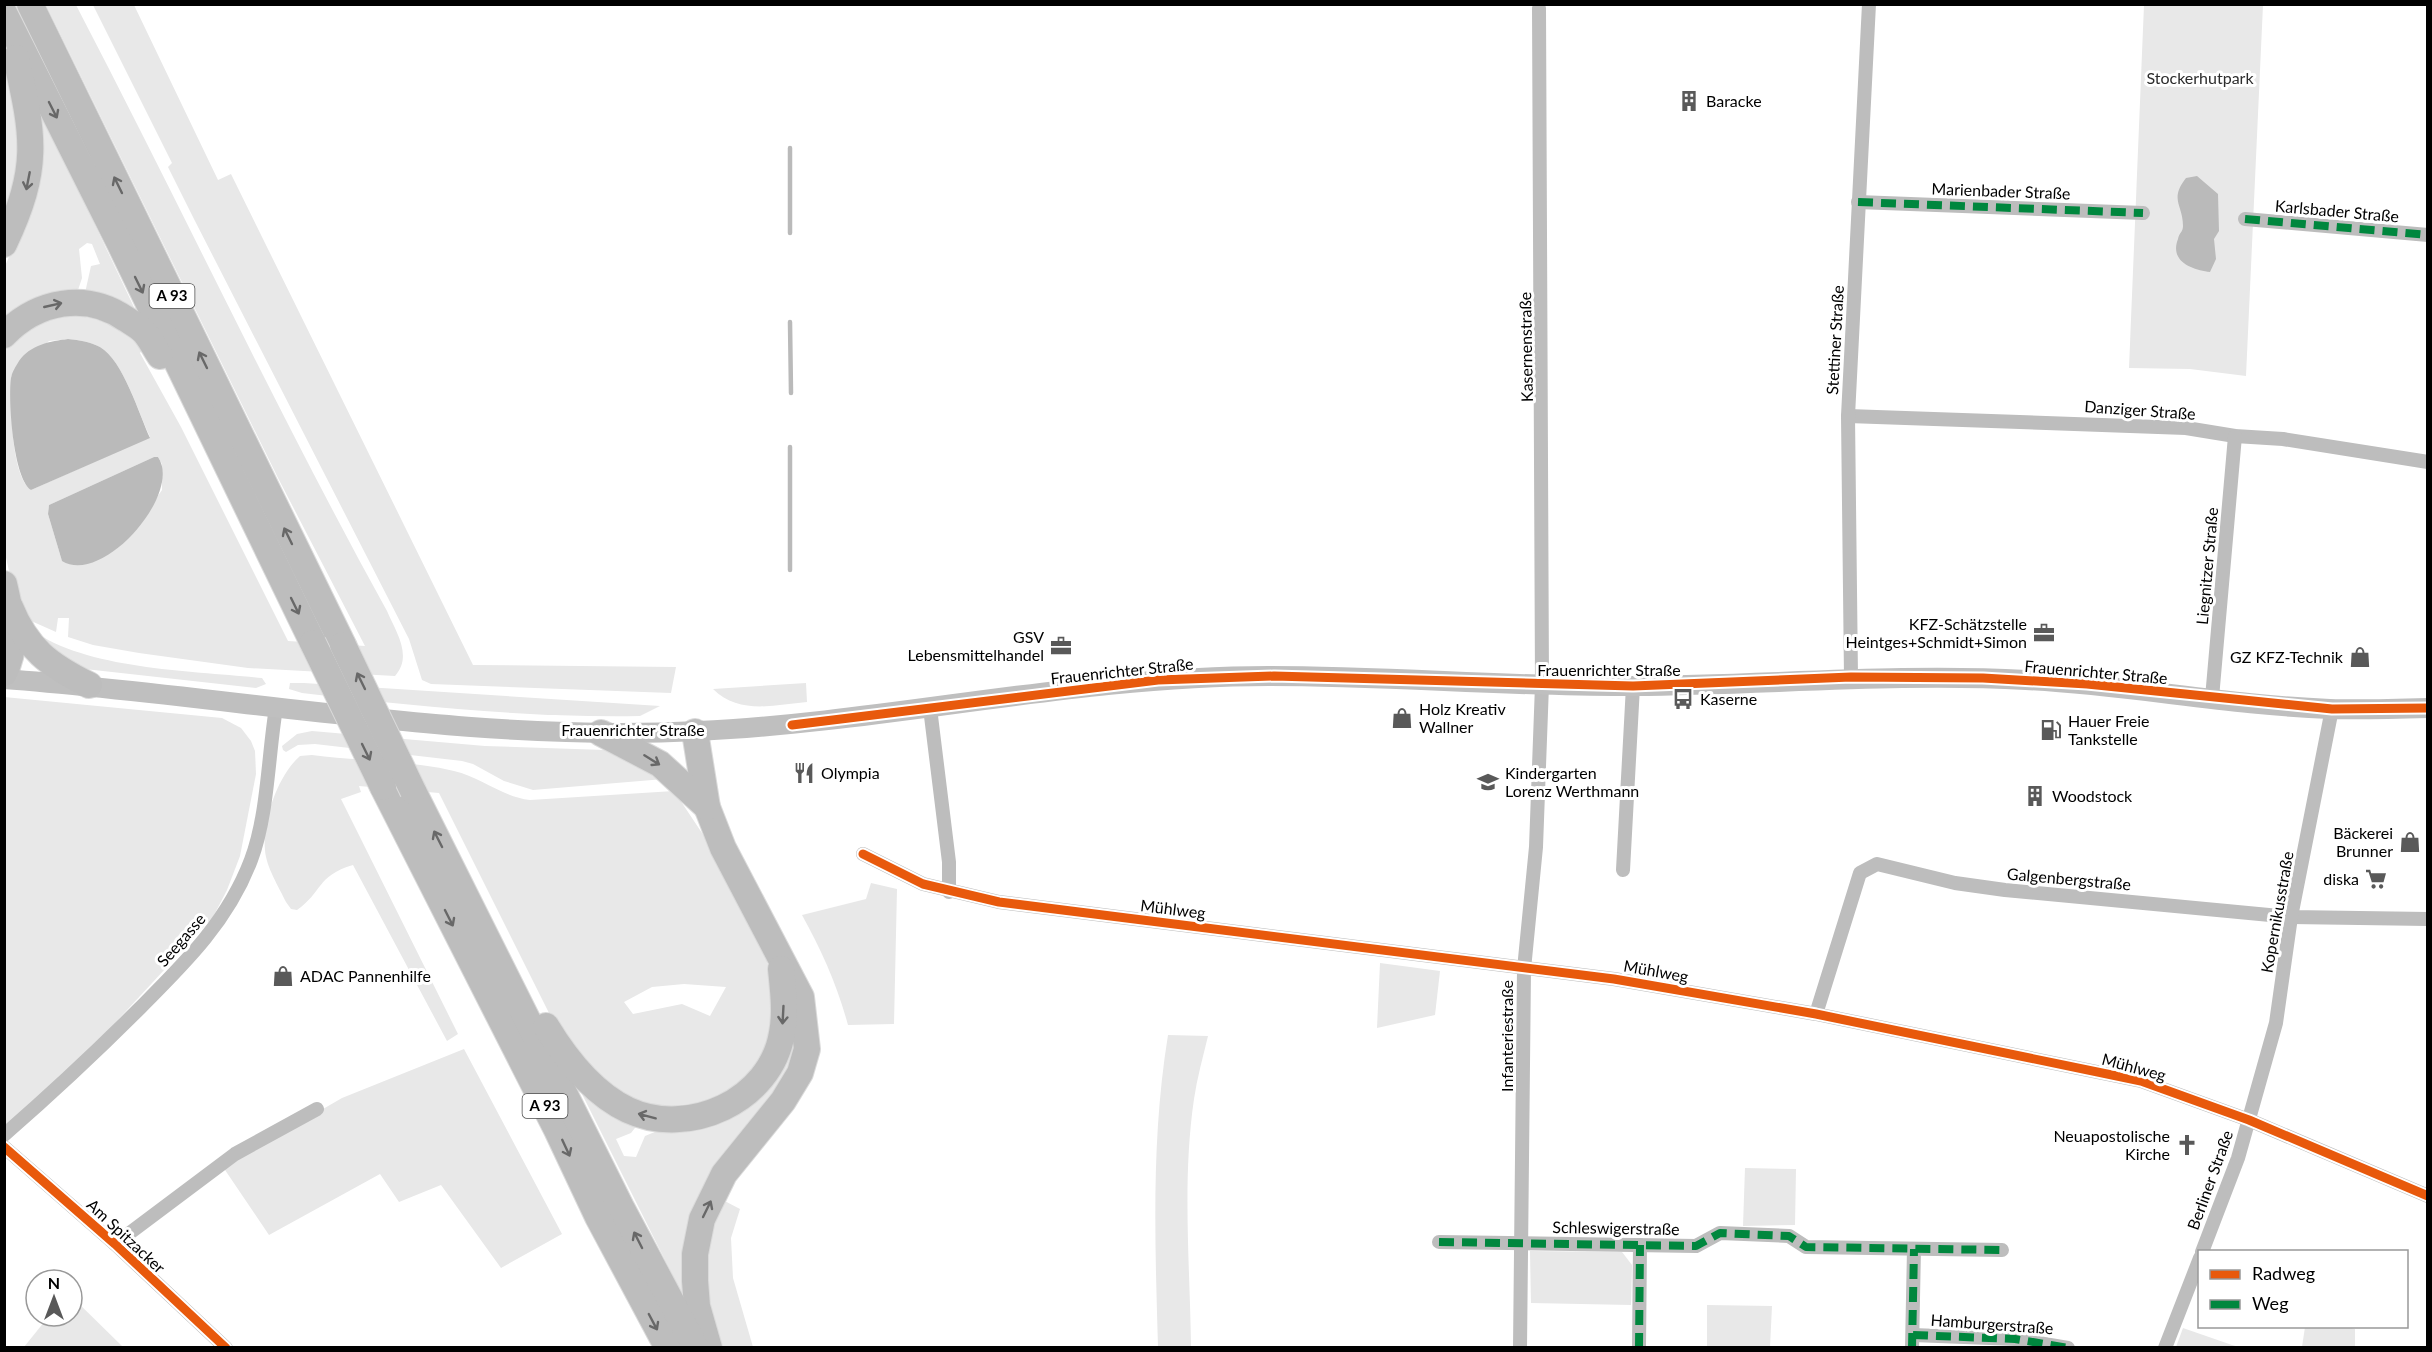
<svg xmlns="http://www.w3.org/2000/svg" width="2432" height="1352" viewBox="0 0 2432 1352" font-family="Lato,sans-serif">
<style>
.green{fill:#e8e8e8;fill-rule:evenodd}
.water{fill:#bababa}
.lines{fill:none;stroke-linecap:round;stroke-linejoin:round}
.stream{stroke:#bababa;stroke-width:4.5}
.highway-casing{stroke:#dbdbdb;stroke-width:28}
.street{stroke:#bdbdbd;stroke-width:14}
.secondary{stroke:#bfbfbf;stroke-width:20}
.highway{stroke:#bdbdbd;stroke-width:26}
.highway-bridge-casing{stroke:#dbdbdb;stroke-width:28;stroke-linecap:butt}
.highway-bridge{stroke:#bdbdbd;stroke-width:26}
.quiet{stroke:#00873e;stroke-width:8;stroke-dasharray:15 8;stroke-linecap:butt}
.cycleway-casing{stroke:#fff;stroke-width:13}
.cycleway{stroke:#e8590c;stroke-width:9}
.oneway{stroke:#686868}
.labels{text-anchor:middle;stroke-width:6;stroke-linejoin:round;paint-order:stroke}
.shield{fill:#fff;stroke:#4c4c4c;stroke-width:1.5}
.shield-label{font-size:15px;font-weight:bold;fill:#000}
.park-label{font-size:16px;fill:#2c2c2c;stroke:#fff}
.poi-label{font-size:16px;fill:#000;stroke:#fff;text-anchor:start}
.street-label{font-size:16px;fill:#000;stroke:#fff}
</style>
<rect width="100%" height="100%" fill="#fff"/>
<g class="green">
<path d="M46 5H76C181 206 277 412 387 611 396 632 413 656 395 676L248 668 139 653 93 645 68 637 69 618H58L56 632 29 620 13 589 5 553 4 345C13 338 24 326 34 322 75 307 113 319 143 349L140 353 181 427 288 641 365 646 278 478ZM68 339C80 340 90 342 100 347 123 360 139 414 150 437L31 490C10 475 11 401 11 376L49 341ZM154 457H158L162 464V490L130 535 62 561 48 514 49 505Z"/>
<path d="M93 5H134L218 180 231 174 473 665 676 667 671 693 431 684 422 680 409 639 195 221 168 167 172 163Z"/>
<path d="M2144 5H2263L2246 376 2190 369 2129 368Z"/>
<path d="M4 57 23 146 4 229Z"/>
<path d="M39 113 49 128 142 324 85 293 91 266 100 264 92 244 87 243 79 249 82 278 78 290 5 323V266L23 226Z"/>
<path d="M32 630C87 670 195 671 262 678L266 684 256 688 85 669 72 664Z"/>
<path d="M304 683 660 706 640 716C527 718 414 706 302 693L289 689 290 683Z"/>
<path d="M806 683 807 702C774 705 739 715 713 689Z"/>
<path d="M4 697 222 718 241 728 251 741 255 751 256 774 240 856 227 890 213 917 7 1140 4 1136Z"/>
<path d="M312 731 485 746 605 750 639 762 664 779 533 790 504 781 473 764 462 761 315 744 298 745 286 752 283 750 282 746 297 734Z"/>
<path d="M312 755C358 761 408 760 454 771 481 777 502 797 530 800L674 791 710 845 766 957 773 984 774 1015 766 1051 750 1075 734 1090 688 1111 647 1106 610 1088 558 1031 439 793 359 786 361 792 341 799 458 1034 447 1041 353 865C316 876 323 892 297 910L291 909 286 902C279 887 266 867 265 850 262 821 278 775 300 756ZM684 984 726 987 710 1016 682 1004 633 1014 624 1002 652 987Z"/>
<path d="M871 883 897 889 894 1024 848 1025C837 985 822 951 802 915L866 899Z"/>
<path d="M1380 963 1440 971 1435 1015 1377 1028Z"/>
<path d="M790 1015 795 1050 784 1081 719 1164 684 1298 575 1080 638 1124 631 1133 616 1139 624 1156 636 1157 645 1136 662 1129 729 1115Z"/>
<path d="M1168 1035 1208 1036C1203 1057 1197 1078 1194 1099 1182 1181 1190 1265 1191 1347H1158C1155 1243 1151 1139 1168 1035Z"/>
<path d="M464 1049 562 1234 501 1268 441 1185 399 1202 380 1174 269 1235 223 1167 342 1098Z"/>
<path d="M1745 1168 1796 1169 1795 1225 1743 1226Z"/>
<path d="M719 1198 740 1209 731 1238 733 1278 753 1347H720L702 1282Z"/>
<path d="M1530 1251 1622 1252 1632 1265 1631 1305 1531 1303Z"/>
<path d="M72 1297 123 1347H24L49 1316H72Z"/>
<path d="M1707 1305 1772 1306 1770 1347H1707Z"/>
<path d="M2343 1326 2355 1329V1347H2302L2305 1327Z"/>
<path d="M2183 1328 2232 1345 2239 1347H2176Z"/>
</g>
<g class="water">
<path d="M2197 176 2218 194 2219 231 2214 239 2216 259 2210 272C2193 270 2169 262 2178 239 2179 233 2183 232 2183 226 2183 204 2169 200 2186 178Z"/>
<path d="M68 339C80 340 90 342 100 347 123 360 139 414 150 438L31 490C13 478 8 399 11 378 12 372 16 366 19 361 30 345 51 341 68 339Z"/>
<path d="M154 457H158C183 493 103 586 62 561L48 514 49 505Z"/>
</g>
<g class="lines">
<g class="stream">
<path d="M790 148V233"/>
<path d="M790 322 791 393"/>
<path d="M790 447V570"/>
</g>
<defs>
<g id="highway">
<path d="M30 4 343 645"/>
<path d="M4 13 120 244 313 643"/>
<path d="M4 244C40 168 34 137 16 58"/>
<path d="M4 335C37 301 86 291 126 319 132 323 140 327 145 333 151 340 155 349 160 356"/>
<path d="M4 584C11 614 19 645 4 673"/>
<path d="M10 607C27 649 49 665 89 685"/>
<path d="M695 732 707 807 723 848 801 997 807 1049 800 1073 783 1101 724 1174 702 1219 695 1254V1281L697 1306 709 1348"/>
<path d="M601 733 660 764 707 807"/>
<path d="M383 787 557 1130 598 1217 668 1348"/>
<path d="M413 791 621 1207 696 1348"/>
<path d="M546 1026C566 1059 592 1093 628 1110 688 1138 771 1101 782 1033 786 1012 783 990 781 969"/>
</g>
</defs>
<use href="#highway" class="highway-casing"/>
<g class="street">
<path d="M1858 202 2143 213"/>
<path d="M2245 219 2428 235"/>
<path d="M1848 416 2186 428 2235 436 2283 439 2428 462"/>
<path d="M1851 677 1848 416 1869 4"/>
<path d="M2212 698 2235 436"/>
<path d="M930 708 949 862V892"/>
<path d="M863 854 923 884 999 902 1614 979 1816 1014 2141 1081 2249 1120 2428 1196"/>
<path d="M1623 870 1633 686"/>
<path d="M1816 1014 1860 873 1877 864 1955 883 2005 890 2291 917 2428 919"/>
<path d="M4 1135C51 1094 96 1052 140 1008 185 963 228 921 251 860 268 815 268 756 276 708"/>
<path d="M4 1147 115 1244 226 1348"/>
<path d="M1439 1242 1696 1246 1720 1233 1789 1236 1806 1247 2002 1250"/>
<path d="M115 1244 235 1154 317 1109"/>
<path d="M2202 1252 2238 1158 2276 1023 2291 917 2332 709"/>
<path d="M1913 1335 2015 1339 2068 1348"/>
<path d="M1520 1348 1524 969 1536 847 1542 685 1539 8"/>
<path d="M1639 1348 1640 1245"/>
<path d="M1912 1348 1914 1249"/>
<path d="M2165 1348 2200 1258"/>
</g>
<path class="secondary" d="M4 679C235 696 466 743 698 731 889 722 1077 676 1269 676 1391 676 1513 687 1635 686 1766 685 1895 673 2026 680 2127 685 2228 705 2330 709 2362 710 2395 709 2428 708"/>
<use href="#highway" class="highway"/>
<defs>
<g id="highway-bridge">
<path d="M313 643 383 787"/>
<path d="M343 645 413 791"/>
</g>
</defs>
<use href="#highway-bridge" class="highway-bridge-casing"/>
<use href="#highway-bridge" class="highway-bridge"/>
<g class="quiet">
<path d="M1858 202 2143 213"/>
<path d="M2245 219 2428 235"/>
<path d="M1439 1242 1696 1246 1720 1233 1789 1236 1806 1247 2002 1250"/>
<path d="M1913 1335 2015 1339 2068 1348"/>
<path d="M1639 1348 1640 1245"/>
<path d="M1912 1348 1914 1249"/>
</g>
<defs>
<g id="cycleway">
<path d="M792 725 1158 680 1274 676 1633 686 1851 677 1983 678 2087 684 2332 709 2428 708"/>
<path d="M863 854 923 884 999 902 1614 979 1816 1014 2141 1081 2249 1120 2428 1196"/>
<path d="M4 1147 115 1244 226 1348"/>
</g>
</defs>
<use href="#cycleway" class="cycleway-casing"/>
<use href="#cycleway" class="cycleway"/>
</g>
<defs><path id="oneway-shaft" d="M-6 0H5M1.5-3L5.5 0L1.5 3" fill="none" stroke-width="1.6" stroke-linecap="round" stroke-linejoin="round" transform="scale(1.5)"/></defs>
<g class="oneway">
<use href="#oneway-shaft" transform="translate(53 110) rotate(63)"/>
<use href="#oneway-shaft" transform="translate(28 181) rotate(101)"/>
<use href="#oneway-shaft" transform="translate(118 185) rotate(-116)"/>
<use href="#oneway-shaft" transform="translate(139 285) rotate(64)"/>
<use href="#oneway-shaft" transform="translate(53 305) rotate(-13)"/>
<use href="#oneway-shaft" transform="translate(203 360) rotate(-116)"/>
<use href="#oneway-shaft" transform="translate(288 536) rotate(-116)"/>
<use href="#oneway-shaft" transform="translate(295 606) rotate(64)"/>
<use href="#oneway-shaft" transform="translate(361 681) rotate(-116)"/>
<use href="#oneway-shaft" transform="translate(366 752) rotate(64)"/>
<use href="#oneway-shaft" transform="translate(652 760) rotate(32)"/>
<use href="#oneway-shaft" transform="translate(438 839) rotate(-117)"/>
<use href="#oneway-shaft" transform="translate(449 918) rotate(63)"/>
<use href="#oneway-shaft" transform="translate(783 1015) rotate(93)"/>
<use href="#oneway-shaft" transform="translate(647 1116) rotate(-165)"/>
<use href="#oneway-shaft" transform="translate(566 1148) rotate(65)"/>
<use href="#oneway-shaft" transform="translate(707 1209) rotate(-64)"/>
<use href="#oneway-shaft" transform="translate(638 1240) rotate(-117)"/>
<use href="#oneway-shaft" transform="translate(653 1322) rotate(62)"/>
</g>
<defs>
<symbol id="building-bare" viewBox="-9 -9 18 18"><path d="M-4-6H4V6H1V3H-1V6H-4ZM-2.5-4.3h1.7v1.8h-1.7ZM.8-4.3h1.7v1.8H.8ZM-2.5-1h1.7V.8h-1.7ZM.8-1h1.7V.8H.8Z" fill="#595959" stroke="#fff" stroke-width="2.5" paint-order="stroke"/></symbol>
<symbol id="office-bare" viewBox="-9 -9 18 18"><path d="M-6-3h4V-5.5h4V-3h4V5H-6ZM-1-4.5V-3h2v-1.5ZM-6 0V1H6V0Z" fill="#595959" stroke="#fff" stroke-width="2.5" paint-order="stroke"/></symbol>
<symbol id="shop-bare" viewBox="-9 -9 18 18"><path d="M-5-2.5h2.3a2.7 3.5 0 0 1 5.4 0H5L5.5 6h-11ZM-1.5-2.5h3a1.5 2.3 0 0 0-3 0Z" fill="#595959" stroke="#fff" stroke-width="2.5" paint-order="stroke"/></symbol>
<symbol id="bus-bare" viewBox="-9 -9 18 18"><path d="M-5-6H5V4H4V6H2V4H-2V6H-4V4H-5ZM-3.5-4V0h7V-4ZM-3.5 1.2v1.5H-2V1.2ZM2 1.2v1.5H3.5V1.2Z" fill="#595959" stroke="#fff" stroke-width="2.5" paint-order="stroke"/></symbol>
<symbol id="fuel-bare" viewBox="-9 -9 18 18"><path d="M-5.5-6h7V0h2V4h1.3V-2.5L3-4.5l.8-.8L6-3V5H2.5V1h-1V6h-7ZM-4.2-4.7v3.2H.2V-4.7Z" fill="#595959" stroke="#fff" stroke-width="2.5" paint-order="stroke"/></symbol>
<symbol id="restaurant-bare" viewBox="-9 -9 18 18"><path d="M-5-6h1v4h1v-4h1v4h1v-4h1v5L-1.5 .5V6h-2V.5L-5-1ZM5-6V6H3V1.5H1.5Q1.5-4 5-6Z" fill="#595959" stroke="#fff" stroke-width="2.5" paint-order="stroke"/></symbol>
<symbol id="school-bare" viewBox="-9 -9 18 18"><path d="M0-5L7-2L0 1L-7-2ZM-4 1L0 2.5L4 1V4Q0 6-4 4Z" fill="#595959" stroke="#fff" stroke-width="2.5" paint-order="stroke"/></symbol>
<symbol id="supermarket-bare" viewBox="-9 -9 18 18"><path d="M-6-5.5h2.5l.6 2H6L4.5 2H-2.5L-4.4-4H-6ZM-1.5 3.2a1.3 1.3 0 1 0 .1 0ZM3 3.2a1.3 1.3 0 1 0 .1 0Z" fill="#595959" stroke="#fff" stroke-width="2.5" paint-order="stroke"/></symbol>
<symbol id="church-bare" viewBox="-9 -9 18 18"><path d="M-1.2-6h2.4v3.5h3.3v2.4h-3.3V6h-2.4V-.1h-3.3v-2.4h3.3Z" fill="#595959" stroke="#fff" stroke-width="2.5" paint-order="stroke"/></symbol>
</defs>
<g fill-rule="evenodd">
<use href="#building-bare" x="1674" y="86" width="30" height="30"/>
<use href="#office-bare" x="2029" y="618" width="30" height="30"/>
<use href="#office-bare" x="1046" y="631" width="30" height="30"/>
<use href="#shop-bare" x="2345" y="642" width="30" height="30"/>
<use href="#bus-bare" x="1668" y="684" width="30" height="30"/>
<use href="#shop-bare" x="1387" y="703" width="30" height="30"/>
<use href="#fuel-bare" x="2036" y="715" width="30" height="30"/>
<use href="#restaurant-bare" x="789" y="758" width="30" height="30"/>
<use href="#school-bare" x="1473" y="767" width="30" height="30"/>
<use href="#building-bare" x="2020" y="781" width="30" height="30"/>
<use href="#shop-bare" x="2395" y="827" width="30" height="30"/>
<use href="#supermarket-bare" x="2361" y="864" width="30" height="30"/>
<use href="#shop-bare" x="268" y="961" width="30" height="30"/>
<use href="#church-bare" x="2172" y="1130" width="30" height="30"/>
</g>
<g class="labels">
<g class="shield">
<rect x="149.5" y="284" width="45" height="24" rx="4.5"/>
<rect x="522.5" y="1094" width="45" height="24" rx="4.5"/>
</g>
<g class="shield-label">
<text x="172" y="301">A 93</text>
<text x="545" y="1111">A 93</text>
</g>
<g class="park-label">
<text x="2200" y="84">Stockerhutpark</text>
</g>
<g class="poi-label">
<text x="1706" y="107">Baracke</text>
<text x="2027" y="630" text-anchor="end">KFZ-Schätzstelle<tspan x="2027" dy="18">Heintges+Schmidt+Simon</tspan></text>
<text x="1044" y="643" text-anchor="end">GSV<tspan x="1044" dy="18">Lebensmittelhandel</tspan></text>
<text x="2343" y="663" text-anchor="end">GZ KFZ-Technik</text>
<text x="1700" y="705">Kaserne</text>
<text x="1419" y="715">Holz Kreativ<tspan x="1419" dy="18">Wallner</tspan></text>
<text x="2068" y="727">Hauer Freie<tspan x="2068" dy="18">Tankstelle</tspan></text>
<text x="821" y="779">Olympia</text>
<text x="1505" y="779">Kindergarten<tspan x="1505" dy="18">Lorenz Werthmann</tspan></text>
<text x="2052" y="802">Woodstock</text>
<text x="2393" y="839" text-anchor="end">Bäckerei<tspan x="2393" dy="18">Brunner</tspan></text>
<text x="2359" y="885" text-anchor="end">diska</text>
<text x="300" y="982">ADAC Pannenhilfe</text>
<text x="2170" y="1142" text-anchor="end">Neuapostolische<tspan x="2170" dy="18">Kirche</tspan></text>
</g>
<g class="street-label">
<text transform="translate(2001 191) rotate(2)" y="6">Marienbader Straße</text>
<text transform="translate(2337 211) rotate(5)" y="6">Karlsbader Straße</text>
<text transform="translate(1835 340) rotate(-87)" y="6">Stettiner Straße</text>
<text transform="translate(1526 347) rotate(-91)" y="6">Kasernenstraße</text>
<text transform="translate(2140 410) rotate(4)" y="6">Danziger Straße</text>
<text transform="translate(2207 566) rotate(-85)" y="6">Liegnitzer Straße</text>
<text x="1609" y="676">Frauenrichter Straße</text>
<text transform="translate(1122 671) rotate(-6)" y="6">Frauenrichter Straße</text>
<text transform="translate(2096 672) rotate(5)" y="6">Frauenrichter Straße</text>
<text x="633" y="736">Frauenrichter Straße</text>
<text transform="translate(2069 879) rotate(5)" y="6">Galgenbergstraße</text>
<text transform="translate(1173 909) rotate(7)" y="6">Mühlweg</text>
<text transform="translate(2277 912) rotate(-80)" y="6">Kopernikusstraße</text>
<text transform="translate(181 940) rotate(-49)" y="6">Seegasse</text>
<text transform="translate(1656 971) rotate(10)" y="6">Mühlweg</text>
<text transform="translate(1507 1036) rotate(-90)" y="6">Infanteriestraße</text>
<text transform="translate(2134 1067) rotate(15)" y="6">Mühlweg</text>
<text transform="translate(2210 1180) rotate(-70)" y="6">Berliner Straße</text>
<text transform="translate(1616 1228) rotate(1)" y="6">Schleswigerstraße</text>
<text transform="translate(126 1236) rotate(43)" y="6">Am Spitzacker</text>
<text transform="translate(1992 1324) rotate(4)" y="6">Hamburgerstraße</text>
</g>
</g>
<rect width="2432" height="1352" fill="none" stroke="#000000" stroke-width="12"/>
<rect x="2198" y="1250" width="210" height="78" fill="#ffffff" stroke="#999999" stroke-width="1.5"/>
<rect x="2210" y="1270" width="30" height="9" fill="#e8590c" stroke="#999999" stroke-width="1.5"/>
<text x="2252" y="1280" font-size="18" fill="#000000">Radweg</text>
<rect x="2210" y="1300" width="30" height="9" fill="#00873e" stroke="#999999" stroke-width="1.5"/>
<text x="2252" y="1310" font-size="18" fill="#000000">Weg</text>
<g transform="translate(54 1298)"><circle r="28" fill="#ffffff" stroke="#999999" stroke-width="1.5"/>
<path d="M0-4.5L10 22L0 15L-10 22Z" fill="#595959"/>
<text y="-9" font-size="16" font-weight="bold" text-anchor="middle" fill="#000000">N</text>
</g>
</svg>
